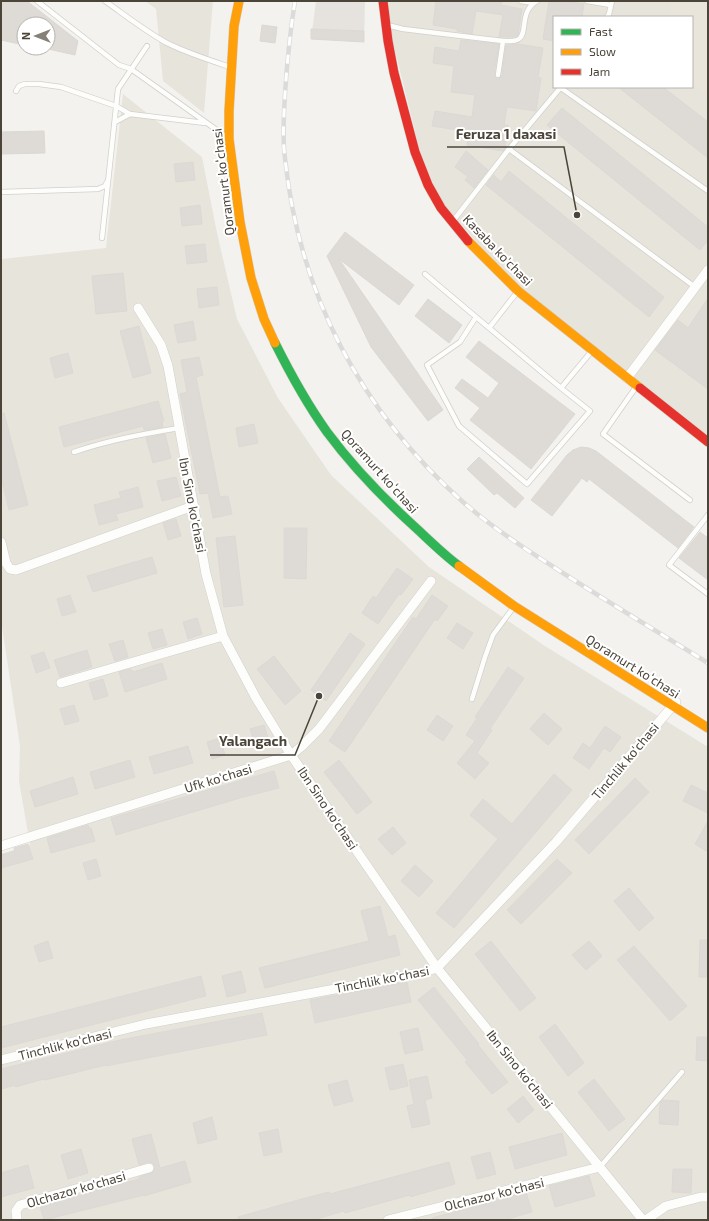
<svg xmlns="http://www.w3.org/2000/svg" width="709" height="1221" font-family="'Exo 2',sans-serif">
  <style>
    .residential { fill: #e7e4dc; fill-rule: evenodd }
    .education { fill: #eae5da }
    .parking { fill: #e6e3df }
    .building { fill: #dedbd6; stroke: #dcd9d4 }
    .lines { fill: none; stroke-linecap: round; stroke-linejoin: round }
    .lane-casing { stroke: #d2d0cb; stroke-width: 6 }
    .street-casing { stroke: #d2d0cb; stroke-width: 10 }
    .fast-casing { stroke: #d3cfc5; stroke-width: 10 }
    .slow-casing { stroke: #d3cfc5; stroke-width: 10 }
    .jam-casing { stroke: #d3cfc5; stroke-width: 10 }
    .lane { stroke: #fdfdfc; stroke-width: 4.5 }
    .street { stroke: #fdfdfc; stroke-width: 9 }
    .fast { stroke: #30b455; stroke-width: 9 }
    .slow { stroke: #ff9f0a; stroke-width: 9 }
    .jam { stroke: #e5322d; stroke-width: 9 }
    .rail-casing { stroke: #dbdbda; stroke-width: 4.5 }
    .rail { stroke: #fff; stroke-width: 3; stroke-dasharray: 9; stroke-linecap: butt }
    .labels { text-anchor: middle; stroke-width: 4; stroke-linejoin: round; paint-order: stroke }
    .street-label { font-size: 13px; fill: #4b4439; stroke: #fff }
    .leader { fill: none; stroke: #4b4439; stroke-width: 1.5 }
    .callout-dot { fill: #4b4439; stroke: #fff; stroke-width: 1.5 }
    .callout-label { font-size: 14px; text-anchor: middle; font-weight: bold; fill: #4b4439; stroke: #fff; stroke-width: 4; stroke-linejoin: round; paint-order: stroke }
  </style>
  <rect width="100%" height="100%" fill="#f4f2ee"/>
  <path class="residential" d="M145,1H213L204,113L163,81L156,9Z
    M383,1H708V442L518,291L428,185ZM554,17H692V87H554Z
    M123,94L202,157L217,233L237,319L278,398L331,475L429,567L545,646L708,747V1220H1V854L30,845L19,781L20,746L1,620V259L106,248Z"/>
  <path class="education" d="M671,1H708V97L692,84V17H669Z"/>
  <path class="parking" d="M316,1H365L364,42L311,39Z"/>
  <path class="building" d="M1,1H27L78,41L75,55L48,49V24H24V45L1,40Z
    M436,1H502L501,5L522,9L518,35L513,37H499L503,15L476,11L472,34L457,31V29L433,25Z
    M549,1H563L584,4L582,17H554V41L543,39Z
    M262,25L277,27L275,43L260,41Z
    M311,29L364,31V42L311,39Z
    M461,40L499,44L494,74L495,78L498,79L502,76L506,45L518,44L543,48L538,77L541,78L536,111L507,107L504,125H508L505,149L503,151L467,145L469,132L432,126L435,111L472,117L475,95L451,92L454,66L433,63L435,47L459,51Z
    M618,87H663L708,122V158Z
    M562,108L708,227V240L700,250L547,125Z
    M44,131L45,153L1,154V132Z
    M466,151L488,170L474,188L465,180L468,177L455,167Z
    M193,162L195,180L176,182L174,164Z
    M509,171L664,297L649,317L486,185L494,175L501,182Z
    M200,205L202,224L182,226L180,208Z
    M345,232L414,285L399,305L339,259L443,410L428,421L371,347L327,256Z
    M205,244L207,262L187,264L185,246Z
    M123,273L127,311L96,314L92,276Z
    M217,287L219,305L199,308L197,289Z
    M708,298V389L655,350L678,320L688,328Z
    M428,299L462,325L449,343L415,316Z
    M193,321L196,340L178,343L174,325Z
    M139,326L151,373L133,378L120,331Z
    M479,341L575,414L531,469L470,420L480,408L455,388L462,379L488,398L499,383L466,357Z
    M68,353L73,373L55,378L50,358Z
    M199,357L203,375L196,377L220,497L228,496L232,514L213,518L208,493L200,494L180,394L187,392L181,360Z
    M158,401L164,421L162,422L163,427L144,430L143,426L64,447L59,427Z
    M4,413L28,505L9,510L1,477V414Z
    M254,424L258,443L239,447L236,428Z
    M165,434L171,458L153,463L146,438Z
    M581,447L589,448L596,451L694,527L678,548L589,479L587,482L582,478L552,516L531,500L567,455L573,450Z
    M479,457L524,498L515,508L497,493L494,495L467,469Z
    M176,477L181,496L162,501L157,481Z
    M138,487L143,507L116,514L118,520L99,525L94,505L121,498L119,492Z
    M176,519L181,536L168,540L163,523Z
    M284,528H307L306,579L284,578Z
    M700,532L708,538V580L679,558Z
    M235,536L243,605L224,607L216,538Z
    M152,557L157,573L93,592L87,576Z
    M397,568L413,579L401,595L399,594L378,624L362,613L373,596L376,598Z
    M70,595L76,612L62,616L57,599Z
    M432,595L448,606L437,621L435,619L345,752L329,741L413,617L416,619Z
    M197,618L202,634L188,639L183,622Z
    M457,623L473,633L463,649L447,638Z
    M162,629L167,645L153,649L148,633Z
    M350,633L365,644L326,701L311,690Z
    M123,640L128,657L115,661L109,644Z
    M87,650L92,667L60,677L54,660Z
    M44,652L50,668L36,673L31,656Z
    M274,656L301,691L285,705L257,669Z
    M162,663L167,679L125,692L119,672L131,669L133,672Z
    M508,667L524,678L490,729L492,730L477,753L489,763L475,779L457,763L475,741L466,735L477,718L475,717Z
    M103,679L108,696L94,700L89,683Z
    M74,705L79,721L65,725L60,709Z
    M544,713L562,729L548,745L530,729Z
    M437,715L453,726L443,741L427,730Z
    M264,725L269,741L255,745L250,729Z
    M605,726L621,737L610,752L604,748L589,769L573,758L583,743L590,748Z
    M220,738L225,755L212,759L207,742Z
    M188,746L193,763L154,774L149,757Z
    M130,760L135,777L95,789L90,772Z
    M339,760L372,802L357,814L324,772Z
    M274,771L279,788L240,798L116,835L111,818Z
    M554,774L572,790L454,928L436,913L498,839L470,815L483,799L512,824Z
    M73,777L78,794L35,807L30,791Z
    M635,778L649,792L589,854L575,840Z
    M691,785L708,793V813L683,801Z
    M708,821V852L695,844Z
    M88,825L89,828H91L95,841L51,853L47,838Z
    M393,827L406,843L392,855L378,839Z
    M28,844L33,859L1,868V855L15,851L14,848Z
    M96,859L101,876L88,880L83,863Z
    M557,859L572,873L521,924L507,910Z
    M415,865L433,881L419,897L401,881Z
    M629,888L654,918L639,931L614,901Z
    M380,906L388,937L395,935L400,955L265,988L259,968L369,941L361,911Z
    M700,940H708V977H699Z
    M48,941L53,958L39,962L34,946Z
    M491,941L536,998L520,1011L475,954Z
    M589,941L602,956L586,970L572,955Z
    M634,946L687,1006L670,1021L617,960Z
    M241,971L246,992L227,997L222,976Z
    M201,976L206,996L1,1048V1027Z
    M407,982L411,1002L315,1023L310,1000Z
    M434,987L468,1030L479,1044L478,1045L508,1082L492,1094L465,1062L467,1060L418,1000Z
    M262,1013L267,1035L106,1066V1065L45,1080L44,1079L15,1087V1085L1,1089V1069L120,1040Z
    M555,1024L584,1063L568,1076L539,1037Z
    M418,1028L423,1050L405,1054L400,1032Z
    M697,1037H708V1061L696,1060Z
    M403,1064L408,1086L390,1090L385,1068Z
    M427,1076L432,1098L425,1100L430,1124L412,1128L407,1106L414,1104L409,1080Z
    M594,1079L625,1119L609,1131L578,1092Z
    M347,1080L353,1101L334,1106L328,1085Z
    M523,1096L534,1110L518,1123L507,1109Z
    M662,1100L679,1101L678,1125L659,1124L660,1104Z
    M212,1117L217,1139L198,1144L193,1123Z
    M278,1129L282,1152L264,1156L259,1133Z
    M562,1133L567,1155L515,1169L509,1147Z
    M151,1134L160,1168L185,1161L191,1182L144,1196V1195L44,1220L40,1206L139,1179V1177L153,1172L155,1167L153,1163L148,1162L139,1165L132,1139Z
    M81,1149L88,1173L68,1179L61,1155Z
    M490,1152L496,1174L477,1179L471,1157Z
    M449,1162L455,1184L410,1197V1195L345,1213L344,1211L313,1220H239L238,1217L298,1200L329,1192L330,1194Z
    M28,1165L34,1188L1,1197V1173Z
    M673,1169H692L691,1193L672,1192Z
    M589,1176L595,1196L555,1207L549,1186Z
    M526,1192L532,1212L504,1220H432V1218Z"/>
  <g class="lines">
    <defs>
      <path id="lane" d="M37,1L119,65L131,69L228,138
        M105,1C125,15 145,31 167,43C187,53 209,60 230,67
        M521,1L534,3
        M587,1L611,5
        M607,17L609,14L612,1
        M387,25L403,29L503,41C507,41 515,42 519,39C528,33 519,11 537,1
        M498,75L503,41
        M561,88L708,191
        M16,91L19,86L25,84H39L61,87L116,106L130,114L205,123
        M115,122L130,114
        M509,149L695,287
        M1,192L98,189L105,186L107,182
        M453,221L509,149L561,87
        M102,238L118,89L147,46
        M425,274L476,317
        M489,328L518,291
        M636,387L603,434L690,500
        M561,388L476,317L460,342L427,365L459,426L527,484L590,411L561,388L591,352
        M74,452C109,440 143,434 179,428
        M708,515L669,565L708,594
        M472,699L485,657L493,635L513,608
        M600,1167L682,1072"/>
      <path id="street" d="M138,308L161,345L168,366L206,574L223,636L256,698L291,755L437,968L643,1220
        M627,378L708,270
        M1,542L6,563L10,569L16,570L193,506
        M61,683L223,636
        M1,846L291,755L301,747L319,729L431,581
        M1,1060L146,1024L421,973L437,968L556,842L676,702
        M17,1220L16,1211L20,1205L149,1168
        M388,1220L600,1167
        M646,1220L666,1206L701,1197H708"/>
      <path id="fast" d="M275,343C290,373 307,404 327,432C353,467 384,499 416,528C430,541 444,555 459,566"/>
      <path id="slow" d="M239,1L234,26L229,111V139L240,222L251,278L264,319L275,343
        M468,241L518,291L640,388
        M459,566L514,606L708,728"/>
      <path id="jam" d="M383,1L388,41L394,73L415,152L428,185L441,208L468,241
        M640,388L708,442"/>
    </defs>
    <use href="#lane" class="lane-casing"/>
    <use href="#street" class="street-casing"/>
    <use href="#fast" class="fast-casing"/>
    <use href="#slow" class="slow-casing"/>
    <use href="#jam" class="jam-casing"/>
    <use href="#lane" class="lane"/>
    <use href="#street" class="street"/>
    <use href="#fast" class="fast"/>
    <use href="#slow" class="slow"/>
    <use href="#jam" class="jam"/>
    <defs>
      <path id="rail" d="M295,1C290,32 287,63 285,94C284,115 282,137 285,158C299,294 361,411 463,502C489,525 519,545 549,564C601,598 655,630 708,663"/>
    </defs>
    <use href="#rail" class="rail-casing"/>
    <use href="#rail" class="rail"/>
  </g>
  <g class="labels">
    <g class="street-label">
      <text transform="translate(223 182) rotate(-97)" y="5">Qoramurt koʻchasi</text>
      <text transform="translate(498 250) rotate(46)" y="5">Kasaba ko'chasi</text>
      <text transform="translate(380 471) rotate(48)" y="5">Qoramurt koʻchasi</text>
      <text transform="translate(193 505) rotate(79)" y="5">Ibn Sino ko'chasi</text>
      <text transform="translate(633 666) rotate(32)" y="5">Qoramurt koʻchasi</text>
      <text transform="translate(625 761) rotate(-50)" y="5">Tinchlik ko'chasi</text>
      <text transform="translate(218 778) rotate(-17)" y="5">Ufk ko'chasi</text>
      <text transform="translate(328 808) rotate(56)" y="5">Ibn Sino ko'chasi</text>
      <text transform="translate(382 979) rotate(-11)" y="5">Tinchlik ko'chasi</text>
      <text transform="translate(65 1044) rotate(-14)" y="5">Tinchlik ko'chasi</text>
      <text transform="translate(520 1069) rotate(51)" y="5">Ibn Sino ko'chasi</text>
      <text transform="translate(76 1189) rotate(-16)" y="5">Olchazor ko'chasi</text>
      <text transform="translate(494 1194) rotate(-14)" y="5">Olchazor ko'chasi</text>
    </g>
  </g>
  <path class="leader" d="M577 215L564 147H447M319 696L295 755H210"/>
  <g class="callout-dot">
    <circle cx="577" cy="215" r="4"/>
    <circle cx="319" cy="696" r="4"/>
  </g>
  <g class="callout-label">
    <text x="506" y="139">Feruza 1 daxasi</text>
    <text x="253" y="746">Yalangach</text>
  </g>
  <rect width="709" height="1221" fill="none" stroke="#4b4439" stroke-width="4"/>
  <rect x="553" y="16" width="140" height="72" fill="#ffffff" stroke="#b7b4b0"/>
  <rect x="561" y="29" width="20" height="6" fill="#30b455" stroke="#b7b4b0"/>
  <text x="589" y="36" font-size="12" fill="#4b4439">Fast</text>
  <rect x="561" y="49" width="20" height="6" fill="#ff9f0a" stroke="#b7b4b0"/>
  <text x="589" y="56" font-size="12" fill="#4b4439">Slow</text>
  <rect x="561" y="69" width="20" height="6" fill="#e5322d" stroke="#b7b4b0"/>
  <text x="589" y="76" font-size="12" fill="#4b4439">Jam</text>
  <g transform="translate(36 36) rotate(270)"><circle r="19" fill="#ffffff" stroke="#b7b4b0"/>
  <path d="M0-3L7 15L0 10L-7 15Z" fill="#868178"/>
  <text y="-6" font-size="11" font-weight="bold" text-anchor="middle" fill="#4b4439">N</text>
  </g>
</svg>
